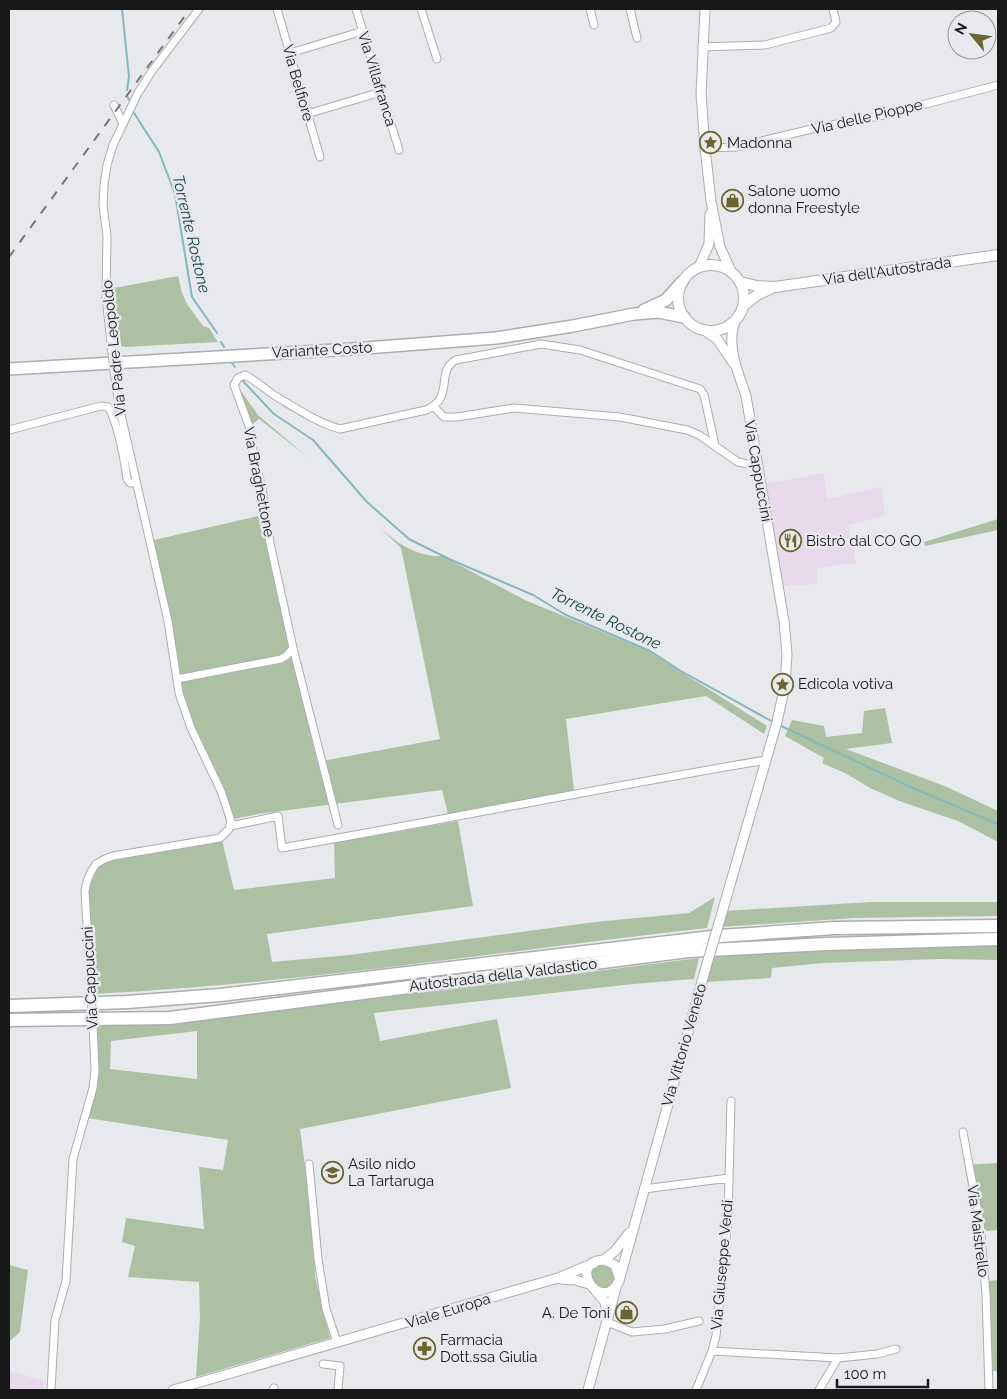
<svg xmlns="http://www.w3.org/2000/svg" width="1007" height="1399" font-family="Raleway,sans-serif">
  <style>
    .commercial { fill: #e8d9ec }
    .green { fill: #acc1a3; fill-rule: evenodd }
    .lines { fill: none; stroke-linecap: round; stroke-linejoin: round }
    .stream { stroke: #83b9bd; stroke-width: 2 }
    .minor-casing { stroke: #adadb0; stroke-width: 9 }
    .tertiary-casing { stroke: #adadb0; stroke-width: 11 }
    .secondary-casing { stroke: #adadb0; stroke-width: 11 }
    .primary-casing { stroke: #adadb0; stroke-width: 12 }
    .trunk-casing { stroke: #adadb0; stroke-width: 14 }
    .motorway-casing { stroke: #adadb0; stroke-width: 15 }
    .minor { stroke: #fff; stroke-width: 7 }
    .tertiary { stroke: #fff; stroke-width: 9 }
    .secondary { stroke: #fff; stroke-width: 9 }
    .primary { stroke: #fff; stroke-width: 10 }
    .trunk { stroke: #fff; stroke-width: 11 }
    .motorway { stroke: #fff; stroke-width: 12 }
    .rail { stroke: #777779; stroke-width: 2; stroke-dasharray: 9 9; stroke-linecap: butt }
    .minor-bridge-casing { stroke: #adadb0; stroke-width: 9; stroke-linecap: butt }
    .secondary-bridge-casing { stroke: #adadb0; stroke-width: 11; stroke-linecap: butt }
    .minor-bridge { stroke: #fff; stroke-width: 7 }
    .secondary-bridge { stroke: #fff; stroke-width: 9 }
    .labels { text-anchor: middle; stroke-width: 5; stroke-linejoin: round; paint-order: stroke }
    .street-label { font-size: 15px; fill: #181819; stroke: #e8e9ec }
    .poi-label { font-size: 15px; fill: #181819; stroke: #e8e9ec; text-anchor: start }
    .water-label { font-size: 16px; font-style: italic; fill: #15474a; stroke: #e8e9ec }
  </style>
  <rect width="100%" height="100%" fill="#e8e9ec"/>
  <path class="commercial" d="M824,473L827,499L882,487L885,515L848,525L856,564H839L817,569V584L782,586L765,484Z
    M9,1371L44,1381V1390H9Z"/>
  <path class="green" d="M178,276L182,293L187,304L203,326L209,328L218,342L125,347L115,345L109,289Z
    M234,382L259,416L309,458L259,419L254,423L248,434Z
    M262,515L317,762L440,739L401,548L377,525C395,542 416,557 442,556L525,600L648,651L767,726L764,734L706,696L566,719L574,791L528,802L448,814L442,790L258,814L234,819L214,766L198,736L182,696L150,541Z
    M998,519V530L925,546L924,542Z
    M885,708L892,743L846,749L947,787L998,811V842L958,821L902,802L870,788L847,774L822,763L824,758L785,736L792,720L824,726L826,737L862,733L864,711Z
    M458,821L473,906L267,934L272,962L349,955L595,922L689,913L715,897L707,928C502,951 298,984 92,994L87,899C89,880 94,866 112,859L222,840L234,890L335,878L334,843Z
    M871,902H998V916L854,918L721,927L724,911Z
    M998,945V960L940,959L823,963L772,968L771,978L706,982L713,957L780,952Z
    M699,958L694,979L633,984L374,1013L380,1041L497,1019L511,1088L300,1129L313,1225L315,1276L330,1338L196,1377L200,1317L199,1282L128,1277L135,1246L122,1242L126,1218L204,1229L199,1167L223,1170L228,1140L87,1118L92,1102L94,1022L314,1004L447,990ZM197,1031V1079L110,1069L111,1041Z
    M998,1163V1230L975,1232L965,1165Z
    M591 1276a12 12 0 1 1 24 0a12 12 0 1 1-24 0Z
    M9,1265L28,1270L20,1332L9,1342Z
    M998,1280V1371H990L989,1281Z"/>
  <g class="lines">
    <path class="stream" d="M122,9L129,77L127,90
      M128,98L129,100
      M134,113L159,152L175,194L192,297L217,333
      M221,342L224,347
      M232,363L235,367
      M242,380L274,414L313,440L367,502L409,539L449,559L533,595L566,615L650,651L681,671L773,722
      M779,725L915,789L998,824"/>
    <defs>
      <path id="minor" d="M277,9L320,157
        M356,9L399,150
        M421,9L437,59
        M590,9L594,25
        M630,9L637,38
        M702,47L765,45L831,28L836,22L833,9
        M290,53L363,31
        M114,105L123,124
        M307,114L381,92
        M705,148L736,147L816,128L884,115L998,85
        M112,352L106,297L107,236L103,206L104,185L107,165L113,145L138,93L152,71L199,9
        M434,407L444,417H457L514,408L620,417L687,430L699,435L738,462L748,464L757,463
        M9,430L101,406L108,407C119,425 124,458 127,479L130,483H136
        M293,648L338,825
        M177,679L281,659L286,656L293,648L270,543L262,488L255,462L249,426L234,385L238,378L245,375C257,381 266,390 277,397C297,409 318,423 340,429L426,410C455,398 435,371 456,360L541,344L580,350L700,389L704,395L715,445
        M231,826L278,816L282,848C444,820 604,787 766,760
        M91,996L85,891L87,881L91,872L96,864L105,859L113,856L220,838L229,829L231,821L221,791L191,728L179,693L168,621L120,410L114,372
        M963,1132L980,1224L986,1294L989,1390
        M309,1164L318,1259L326,1309L337,1342
        M644,1189L729,1178
        M607,1322L632,1332L665,1329L699,1321
        M712,1351L838,1358
        M323,1364L340,1366L338,1390
        M51,1390L55,1320L66,1281L73,1159L93,1088L95,1071L93,1024
        M273,1390L274,1388
        M696,1390L712,1351L716,1336L728,1219L731,1101
        M819,1390L838,1358L877,1354L896,1349"/>
      <path id="tertiary" d="M595,1290L605,1302L607,1313
        M588,1390L617,1284"/>
      <path id="secondary" d="M705,9L701,94L705,148L711,201L720,247L731,271
        M699,267L709,244L710,214
        M704,330L717,339L734,364
        M719,923L777,722L785,685L787,654L784,621L746,396C738,372 725,343 736,319
        M604,1260L615,1251L629,1233
        M619,1277L615,1265L604,1260C565,1262 602,1316 619,1281L706,967
        M561,1279L575,1280L589,1284
        M173,1390L558,1278L594,1263"/>
      <path id="primary" d="M678 298a33 33 0 1 1 66 0a33 33 0 1 1-66 0Z
        M740,282L757,286L775,287L998,255
        M743,306L757,295L774,287"/>
      <path id="trunk" d="M644,310L666,300L682,282
        M9,369L353,349L496,338L573,326L634,314L658,312L684,317"/>
      <path id="motorway" d="M9,1006L127,1002L220,995L720,936L834,928L998,926
        M9,1020L170,1018L688,951L827,944L998,939"/>
    </defs>
    <use href="#minor" class="minor-casing"/>
    <use href="#tertiary" class="tertiary-casing"/>
    <use href="#secondary" class="secondary-casing"/>
    <use href="#primary" class="primary-casing"/>
    <use href="#trunk" class="trunk-casing"/>
    <use href="#motorway" class="motorway-casing"/>
    <use href="#minor" class="minor"/>
    <use href="#tertiary" class="tertiary"/>
    <use href="#secondary" class="secondary"/>
    <use href="#primary" class="primary"/>
    <use href="#trunk" class="trunk"/>
    <use href="#motorway" class="motorway"/>
    <path class="rail" d="M9,257L190,9"/>
    <defs>
      <path id="minor-bridge" d="M112,352L114,372
        M91,996L93,1024"/>
      <path id="secondary-bridge" d="M706,967L719,923"/>
    </defs>
    <use href="#minor-bridge" class="minor-bridge-casing"/>
    <use href="#secondary-bridge" class="secondary-bridge-casing"/>
    <use href="#minor-bridge" class="minor-bridge"/>
    <use href="#secondary-bridge" class="secondary-bridge"/>
  </g>
  <defs>
    <symbol id="sight-ring" viewBox="-11 -11 22 22"><circle r="9.5" fill="#e8e9ec" stroke="#6c6531" stroke-width="1.5"/><path d="M0-6L1.8-2.2L6-1.7L2.9 1.2L3.7 5.4L0 3.3L-3.7 5.4L-2.9 1.2L-6-1.7L-1.8-2.2Z" fill="#6c6531"/></symbol>
    <symbol id="shop-ring" viewBox="-11 -11 22 22"><circle r="9.5" fill="#e8e9ec" stroke="#6c6531" stroke-width="1.5"/><path d="M-5-2.5h2.3a2.7 3.5 0 0 1 5.4 0H5L5.5 6h-11ZM-1.5-2.5h3a1.5 2.3 0 0 0-3 0Z" fill="#6c6531"/></symbol>
    <symbol id="restaurant-ring" viewBox="-11 -11 22 22"><circle r="9.5" fill="#e8e9ec" stroke="#6c6531" stroke-width="1.5"/><path d="M-5-6h1v4h1v-4h1v4h1v-4h1v5L-1.5 .5V6h-2V.5L-5-1ZM5-6V6H3V1.5H1.5Q1.5-4 5-6Z" fill="#6c6531"/></symbol>
    <symbol id="school-ring" viewBox="-11 -11 22 22"><circle r="9.5" fill="#e8e9ec" stroke="#6c6531" stroke-width="1.5"/><path d="M0-5L7-2L0 1L-7-2ZM-4 1L0 2.5L4 1V4Q0 6-4 4Z" fill="#6c6531"/></symbol>
    <symbol id="pharmacy-ring" viewBox="-11 -11 22 22"><circle r="9.5" fill="#e8e9ec" stroke="#6c6531" stroke-width="1.5"/><path d="M-2-6h4v4h4v4h-4v4h-4v-4h-4v-4h4Z" fill="#6c6531"/></symbol>
  </defs>
  <g fill-rule="evenodd">
    <use href="#sight-ring" x="698" y="130" width="25" height="25"/>
    <use href="#shop-ring" x="720" y="188" width="25" height="25"/>
    <use href="#restaurant-ring" x="778" y="528" width="25" height="25"/>
    <use href="#sight-ring" x="770" y="672" width="25" height="25"/>
    <use href="#school-ring" x="320" y="1160" width="25" height="25"/>
    <use href="#shop-ring" x="614" y="1300" width="25" height="25"/>
    <use href="#pharmacy-ring" x="412" y="1336" width="25" height="25"/>
  </g>
  <g class="labels">
    <g class="street-label">
      <text transform="translate(377 79) rotate(73)" y="5">Via Villafranca</text>
      <text transform="translate(298 83) rotate(74)" y="5">Via Belfiore</text>
      <text transform="translate(867 117) rotate(-13)" y="5">Via delle Pioppe</text>
      <text transform="translate(887 271) rotate(-8)" y="5">Via dell'Autostrada</text>
      <text transform="translate(114 348) rotate(-96)" y="5">Via Padre Leopoldo</text>
      <text transform="translate(322 350) rotate(-3)" y="5">Variante Costo</text>
      <text transform="translate(758 471) rotate(80)" y="5">Via Cappuccini</text>
      <text transform="translate(259 482) rotate(79)" y="5">Via Braghettone</text>
      <text transform="translate(503 975) rotate(-7)" y="5">Autostrada della Valdastico</text>
      <text transform="translate(90 978) rotate(-93)" y="5">Via Cappuccini</text>
      <text transform="translate(684 1045) rotate(-74)" y="5">Via Vittorio Veneto</text>
      <text transform="translate(978 1231) rotate(83)" y="5">Via Maistrello</text>
      <text transform="translate(722 1265) rotate(-85)" y="5">Via Giuseppe Verdi</text>
      <text transform="translate(448 1311) rotate(-17)" y="5">Viale Europa</text>
    </g>
    <g class="poi-label">
      <text x="727" y="148">Madonna</text>
      <text x="748" y="196">Salone uomo<tspan x="748" dy="17">donna Freestyle</tspan></text>
      <text x="806" y="546">Bistrò dal CO GO</text>
      <text x="798" y="689">Edicola votiva</text>
      <text x="348" y="1169">Asilo nido<tspan x="348" dy="17">La Tartaruga</tspan></text>
      <text x="610" y="1318" text-anchor="end">A. De Toni</text>
      <text x="440" y="1345">Farmacia<tspan x="440" dy="17">Dott.ssa Giulia</tspan></text>
    </g>
    <g class="water-label">
      <text transform="translate(192 234) rotate(77)" y="6">Torrente Rostone</text>
      <text transform="translate(606 618) rotate(26)" y="6">Torrente Rostone</text>
    </g>
  </g>
  <rect width="1007" height="1399" fill="none" stroke="#181819" stroke-width="20"/>
  <g transform="translate(972 35) rotate(299)"><circle r="24" fill="#e8e9ec" stroke="#959598"/>
  <path d="M0-4L9 19L0 12L-9 19Z" fill="#6c6531"/>
  <text y="-8" font-size="14" font-weight="bold" text-anchor="middle" fill="#181819">N</text>
  </g>
  <path d="M837 1379v8h91v-8" fill="none" stroke="#181819" stroke-width="2.5"/>
  <text x="844" y="1379" font-size="15" fill="#181819" stroke="#e8e9ec" stroke-width="4" paint-order="stroke">100 m</text>
</svg>
